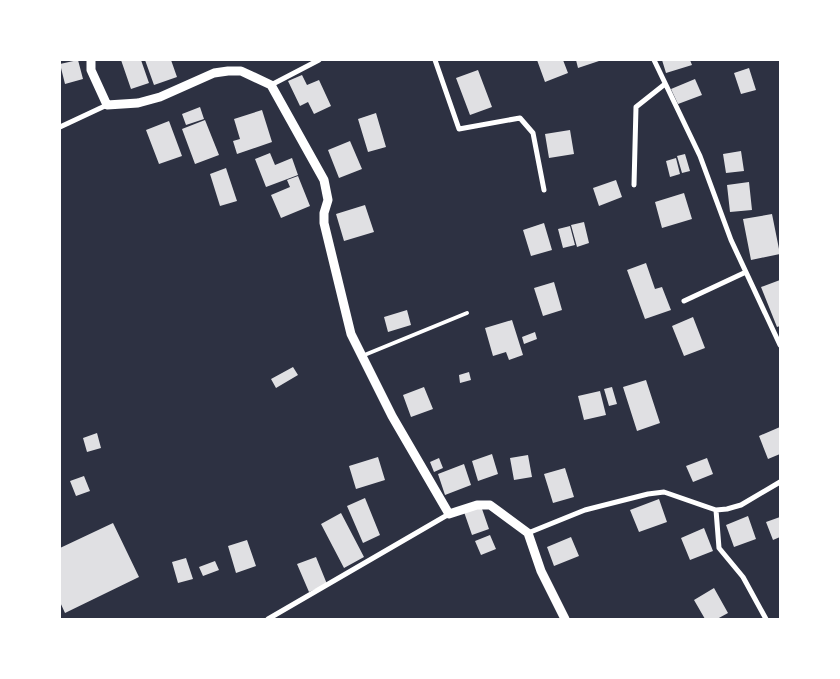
<svg xmlns="http://www.w3.org/2000/svg" width="840" height="679" font-family="Mulish,sans-serif">
  <style>
    .building { fill: #e0e0e3 }
    .lines { fill: none; stroke-linecap: round; stroke-linejoin: round }
    .service { stroke: #fff; stroke-width: 4 }
    .minor { stroke: #fff; stroke-width: 5 }
    .tertiary { stroke: #fff; stroke-width: 9 }
  </style>
  <rect width="100%" height="100%" fill="#2d3142"/>
  <path class="building" d="M78,60L83,79L65,84L60,64Z
    M121,60H141L149,83L131,89Z
    M145,60H171L177,77L154,85Z
    M537,60H563L568,73L545,82Z
    M576,60H602L578,68Z
    M662,60H690L692,65L666,73Z
    M749,68L756,90L741,94L734,73Z
    M478,70L492,107L470,115L456,78Z
    M302,75L307,85L319,80L331,106L314,114L308,102L300,106L288,81Z
    M695,79L702,95L678,104L671,89Z
    M200,107L204,119L186,125L182,114Z
    M262,110L272,142L237,154L233,141L240,139L234,119Z
    M376,113L386,147L368,152L358,119Z
    M205,120L219,155L195,164L182,129Z
    M169,121L182,156L159,164L146,130Z
    M570,130L574,154L549,158L545,134Z
    M350,141L362,169L339,178L328,150Z
    M741,151L744,171L726,173L723,154Z
    M270,153L275,165L292,158L298,175L266,187L255,159Z
    M685,154L690,171L682,173L677,156Z
    M676,158L680,174L670,177L666,161Z
    M226,168L237,201L220,206L210,174Z
    M298,176L310,206L281,218L271,195L290,187L287,180Z
    M616,180L622,197L599,206L593,188Z
    M749,182L752,210L730,212L727,185Z
    M684,193L692,219L662,228L655,202Z
    M365,205L374,232L344,241L336,214Z
    M772,214L780,254L751,260L743,219Z
    M584,222L589,243L577,247L571,225Z
    M544,223L552,250L531,256L523,230Z
    M570,226L575,245L563,248L558,229Z
    M646,263L655,289L662,287L671,310L645,319L627,270Z
    M780,280V326L777,327L761,287Z
    M554,282L562,310L543,316L534,288Z
    M407,310L411,325L388,332L384,317Z
    M693,317L705,348L684,356L672,326Z
    M512,320L523,355L509,360L506,352L493,356L485,328Z
    M535,332L537,339L524,344L522,337Z
    M293,367L298,375L276,388L271,379Z
    M469,372L471,380L460,383L459,375Z
    M646,380L660,423L637,431L623,387Z
    M424,387L433,409L411,417L403,395Z
    M612,387L617,404L609,406L604,389Z
    M600,391L606,415L584,420L578,396Z
    M780,427V454L768,459L759,436Z
    M97,433L101,448L87,452L83,438Z
    M492,454L498,474L478,481L472,461Z
    M528,455L532,477L514,480L510,458Z
    M378,457L385,480L356,489L349,466Z
    M439,458L443,468L434,472L430,462Z
    M707,458L713,474L693,482L686,466Z
    M464,464L471,485L445,495L438,474Z
    M565,468L574,497L553,503L544,474Z
    M84,476L90,491L76,496L70,481Z
    M365,498L380,535L363,543L347,506Z
    M659,499L667,522L639,532L630,510Z
    M481,506L489,529L472,535L464,512Z
    M341,513L364,557L344,568L321,524Z
    M748,516L756,539L734,547L726,525Z
    M780,517V537L773,540L766,522Z
    M113,523L139,577L65,613L60,602V548Z
    M704,528L713,551L690,560L681,538Z
    M490,535L496,549L481,555L475,541Z
    M571,537L579,556L554,566L547,547Z
    M247,540L256,566L236,573L228,546Z
    M316,557L327,584L309,592L297,564Z
    M186,558L193,579L178,583L172,562Z
    M215,561L219,570L203,576L199,567Z
    M714,588L728,613L717,619H705L694,600Z"/>
  <g class="lines">
    <path class="service" d="M362,356L467,313"/>
    <path class="minor" d="M435,60L459,129L520,118L533,133L544,190
      M654,60L700,156L731,240L780,345
      M271,85L319,60
      M60,127L107,105
      M634,185L636,107L665,84
      M684,301L746,272
      M716,510L719,548L743,577L766,619
      M528,533L585,510L648,494L664,492L716,510L727,509L741,505L780,482
      M268,619L449,514"/>
    <path class="tertiary" d="M91,60V70L107,105L138,103L160,97L214,73L228,71H241L271,85L324,180L328,200L324,213V223L351,334L392,416L449,514L477,505H490L528,533L541,571L565,619"/>
  </g>
  <rect width="840" height="679" fill="none" stroke="#ffffff" stroke-width="122"/>
</svg>
